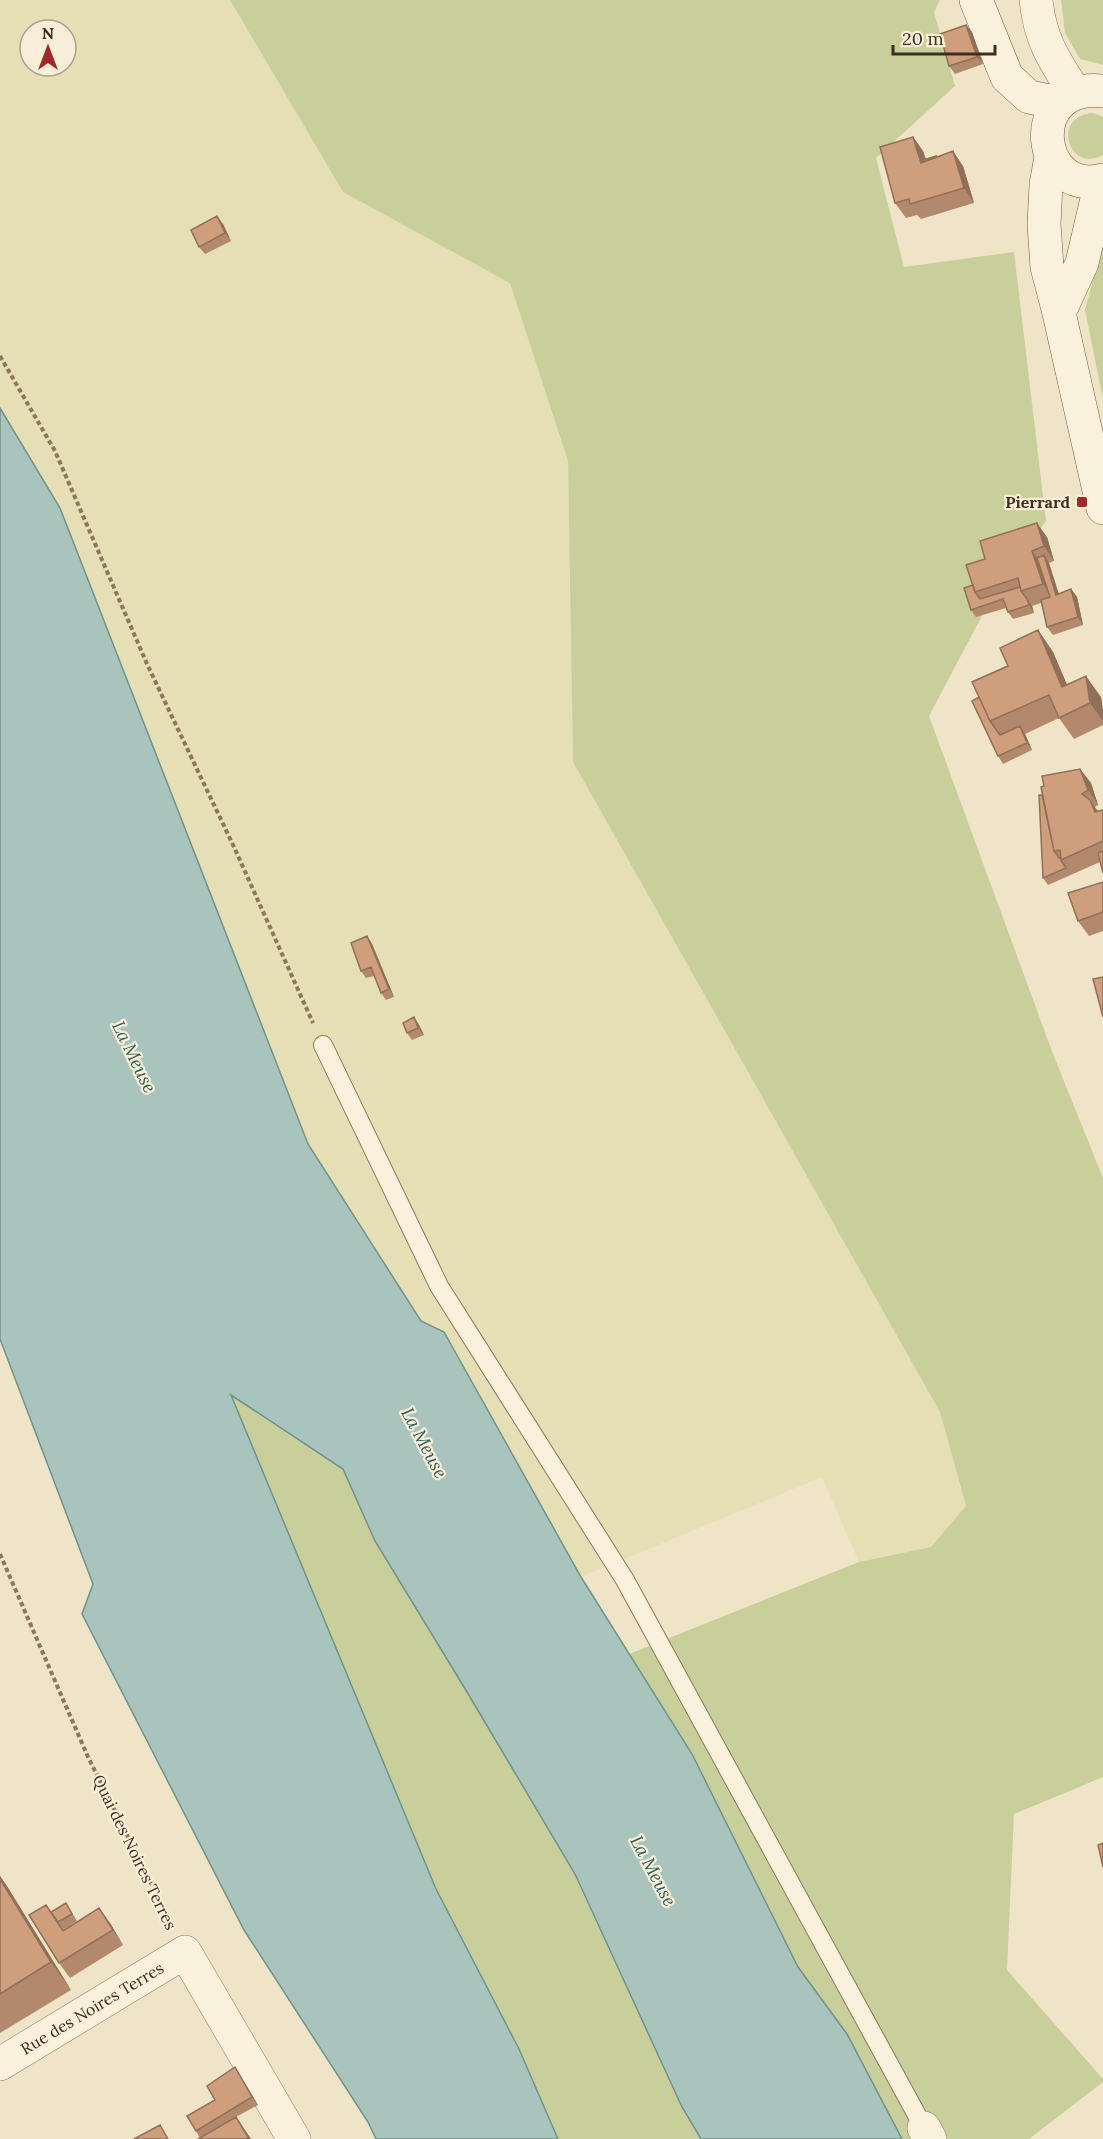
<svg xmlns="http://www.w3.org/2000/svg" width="1103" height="2139" font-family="Lora,serif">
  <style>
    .farmland { fill: #e6deb5; fill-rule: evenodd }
    .green { fill: #c9cf9b }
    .water { fill: #a9c4bc; stroke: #6f938a; stroke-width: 1.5 }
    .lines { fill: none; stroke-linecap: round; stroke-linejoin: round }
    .lane-casing { stroke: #8d765c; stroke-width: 20 }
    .street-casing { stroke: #8d765c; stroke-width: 34 }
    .secondary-casing { stroke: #6f573f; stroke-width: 34 }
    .path { stroke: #8d765c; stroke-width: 4; stroke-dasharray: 4.5 3; stroke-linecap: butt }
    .lane { stroke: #faf1dc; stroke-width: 18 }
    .street { stroke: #faf1dc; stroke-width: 33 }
    .secondary { stroke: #faf1dc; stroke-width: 33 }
    .wall { fill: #b2896c }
    .shaded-wall { fill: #916f58 }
    .building { fill: #cf9f7d; stroke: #916f58; stroke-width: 1.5 }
    .poi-dot { fill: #9e2a2b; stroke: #f7eed8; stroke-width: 2 }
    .labels { text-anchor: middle; stroke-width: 4.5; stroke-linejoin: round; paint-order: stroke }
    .poi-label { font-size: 16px; font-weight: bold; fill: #3d2e20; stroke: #f7eed8; text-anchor: end }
    .street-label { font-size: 16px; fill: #3d2e20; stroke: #f7eed8 }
    .water-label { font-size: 18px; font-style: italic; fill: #2f5d5a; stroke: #f7eed8 }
  </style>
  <rect width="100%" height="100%" fill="#f0e4c8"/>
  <path class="farmland" d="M0,0H230L343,192L510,282L568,461L573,762L940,1412L966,1507L931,1547L859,1562L822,1477L581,1577L444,1332L421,1321L308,1144L60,508L0,408ZM30,30H66V66H30Z"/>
  <path class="green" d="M230,0H940L934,12L955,86L876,158L904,267L1014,252L1046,521L994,593L929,716L1053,1054L1103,1178V1777L1014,1814L1007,1970L1103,2079V2082L1029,2139H902L847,2034L798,1967L692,1754L629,1654L859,1562L931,1547L966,1506L940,1412L573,762L568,461L510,283L343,192Z
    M1061,0H1103V65L1080,59L1065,33Z
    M1093,113L1103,117V155C1069,174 1050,116 1093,113Z
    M1103,230V399L1085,310L1097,265Z
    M230,1394L343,1469L367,1523L575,1875L682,2107L701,2139H558L519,2049L436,1889Z"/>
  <path class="water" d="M0,408L60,508L308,1144L421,1321L444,1332L581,1577L692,1754L798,1967L847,2034L902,2139H701L682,2107L575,1874L467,1692L375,1541L343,1469L231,1395L436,1889L519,2049L558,2139H376L368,2122L244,1930L82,1614L93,1584L0,1339Z"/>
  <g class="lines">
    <defs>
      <path id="lane" d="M323,1045L439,1286L625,1580L924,2128"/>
      <path id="street" d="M1036,0C1040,40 1054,60 1075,93
        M0,2064L185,1952L294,2139
        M924,2128L930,2139"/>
      <path id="secondary" d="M976,0L1007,77L1029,97L1060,103
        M1103,91C1022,82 1036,198 1103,180
        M1051,157L1046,185L1044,224L1047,267L1059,313L1103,508
        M1059,313L1082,263L1096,203L1103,190"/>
    </defs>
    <use href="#lane" class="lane-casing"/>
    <use href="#street" class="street-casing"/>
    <use href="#secondary" class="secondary-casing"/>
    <path class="path" d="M0,356L55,451L147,664L234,847L313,1023
      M0,1554L88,1757L171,1923"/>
    <use href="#lane" class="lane"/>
    <use href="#street" class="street"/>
    <use href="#secondary" class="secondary"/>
  </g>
  <path class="wall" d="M966,25L972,32L983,64L955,74L949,66Z
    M913,137L923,151L926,159L937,157L963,166L974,203L921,219L917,215L906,218L895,203Z
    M223,224L231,241L205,254L199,247Z
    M1047,537L1054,561L1049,563L1059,594L1071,589L1077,597L1083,625L1053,635L1047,627L1041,603L1032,606L1034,613L1013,619L1008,612L1006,608L976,617L971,610L973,585Z
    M1038,630L1053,652L1067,685L1101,697L1103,711V725L1074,739L1059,718L1025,734L1032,750L1003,764L998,756L979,697L1008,666Z
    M1080,769L1091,783L1098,805L1095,807L1098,811L1103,810V873L1100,862L1048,885L1043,878L1044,786Z
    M1103,882V931L1089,936L1078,921Z
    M367,936L372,944L394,997L386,1000L381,993L374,976L366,978L361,971Z
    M414,1017L419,1025L424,1035L412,1040L407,1033Z
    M0,1876L71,1990L0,2033Z
    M66,1903L77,1921L63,1930H64L110,1923L123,1945L70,1978L59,1963L51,1912Z
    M235,2067L258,2105L236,2117L251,2139H198L200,2138L196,2131Z"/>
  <path class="shaded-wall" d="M966,25L972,32L983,64L977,57Z
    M913,137L923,151L928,169L921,163Z
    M953,151L963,166L974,203L964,188Z
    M217,216L223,224L231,241L225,233Z
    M1037,523L1047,537L1054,561L1044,546Z
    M1032,551L1043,565L1053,599L1043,584Z
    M1044,555L1049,563L1061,602L1056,595Z
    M1071,589L1077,597L1083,625L1078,617Z
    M1027,599L1032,606L1034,613L1029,605Z
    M1038,630L1053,652L1077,708L1062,687Z
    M1086,676L1101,697L1103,711V721L1090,703Z
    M1020,726L1025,734L1032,750L1027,743Z
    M1080,769L1091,783L1098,805L1088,790Z
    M1090,800L1100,815L1095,812Z
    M367,936L372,944L394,997L389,989Z
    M414,1017L419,1025L424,1035L418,1028Z
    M0,1876L7,1886L71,1990L51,1962L0,1879Z
    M99,1908L110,1923L123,1945L113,1930Z
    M235,2067L240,2075L258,2105L252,2097Z
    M236,2117L251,2139H249Z"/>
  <path class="building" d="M966,25L977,57L949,66L940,34Z
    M913,137L921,163L953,151L964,188L910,204L909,199L895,203L880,147Z
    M936,156V157L923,162V160Z
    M217,216L225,233L199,247L191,230Z
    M1037,523L1044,546L1032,551L1043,584L1021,591L1018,578L975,592L966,565L985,559L980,541Z
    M1044,555L1056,595L1071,589L1078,617L1047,627L1041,600L1050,597L1037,558Z
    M973,585L975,592L980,599L1020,587L1021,591L1027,599L1029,605L1008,612L1003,599L971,610L964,588Z
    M1038,630L1062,687L1086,676L1090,703L1059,718L1049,695L990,721L972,682L1008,666L1000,648Z
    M979,697L990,721L1000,735L1020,726L1027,743L998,756L972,701Z
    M1080,769L1088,790L1082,794L1090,800L1095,812L1103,810V841L1061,860L1060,850L1054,851L1041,787L1044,786L1042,776Z
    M1039,795H1042L1054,851L1059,858H1061V860L1066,868L1043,878Z
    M1103,851V873L1098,853Z
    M1103,882V912L1078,921L1068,893Z
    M367,936L389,989L381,993L371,967L361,971L351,943Z
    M1103,977V1017L1093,979Z
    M414,1017L418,1028L407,1033L403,1023Z
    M1103,1843V1867L1098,1845Z
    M0,1879L51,1962L0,1994Z
    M66,1903L72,1914L58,1922L51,1912Z
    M46,1905L63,1931L99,1908L113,1930L59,1963L29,1915Z
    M235,2067L252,2097L196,2131L187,2116L215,2100L207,2086Z
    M236,2117L249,2139H198Z
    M160,2125L168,2139H134Z"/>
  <rect class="poi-dot" x="1076" y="496" width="12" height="12" rx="3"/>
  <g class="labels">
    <g class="poi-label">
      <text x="1070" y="508">Pierrard</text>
    </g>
    <g class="street-label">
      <text transform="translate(135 1852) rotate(64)" y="6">Quai des Noires Terres</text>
      <text transform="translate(92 2008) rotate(-31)" y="6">Rue des Noires Terres</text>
    </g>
    <g class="water-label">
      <text transform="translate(134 1057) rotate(64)" y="6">La Meuse</text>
      <text transform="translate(424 1443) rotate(62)" y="6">La Meuse</text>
      <text transform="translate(653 1871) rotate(62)" y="6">La Meuse</text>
    </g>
  </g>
  <g transform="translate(48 48)"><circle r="28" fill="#f7eed8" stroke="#ada18e" stroke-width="1.5"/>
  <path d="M0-4.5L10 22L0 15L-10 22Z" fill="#9e2a2b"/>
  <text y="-9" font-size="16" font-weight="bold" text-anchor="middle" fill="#3d2e20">N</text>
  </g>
  <path d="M893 45v9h102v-9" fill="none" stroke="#3d2e20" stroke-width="3"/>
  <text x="902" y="45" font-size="18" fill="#3d2e20" stroke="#f7eed8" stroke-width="4.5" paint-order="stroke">20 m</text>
</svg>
